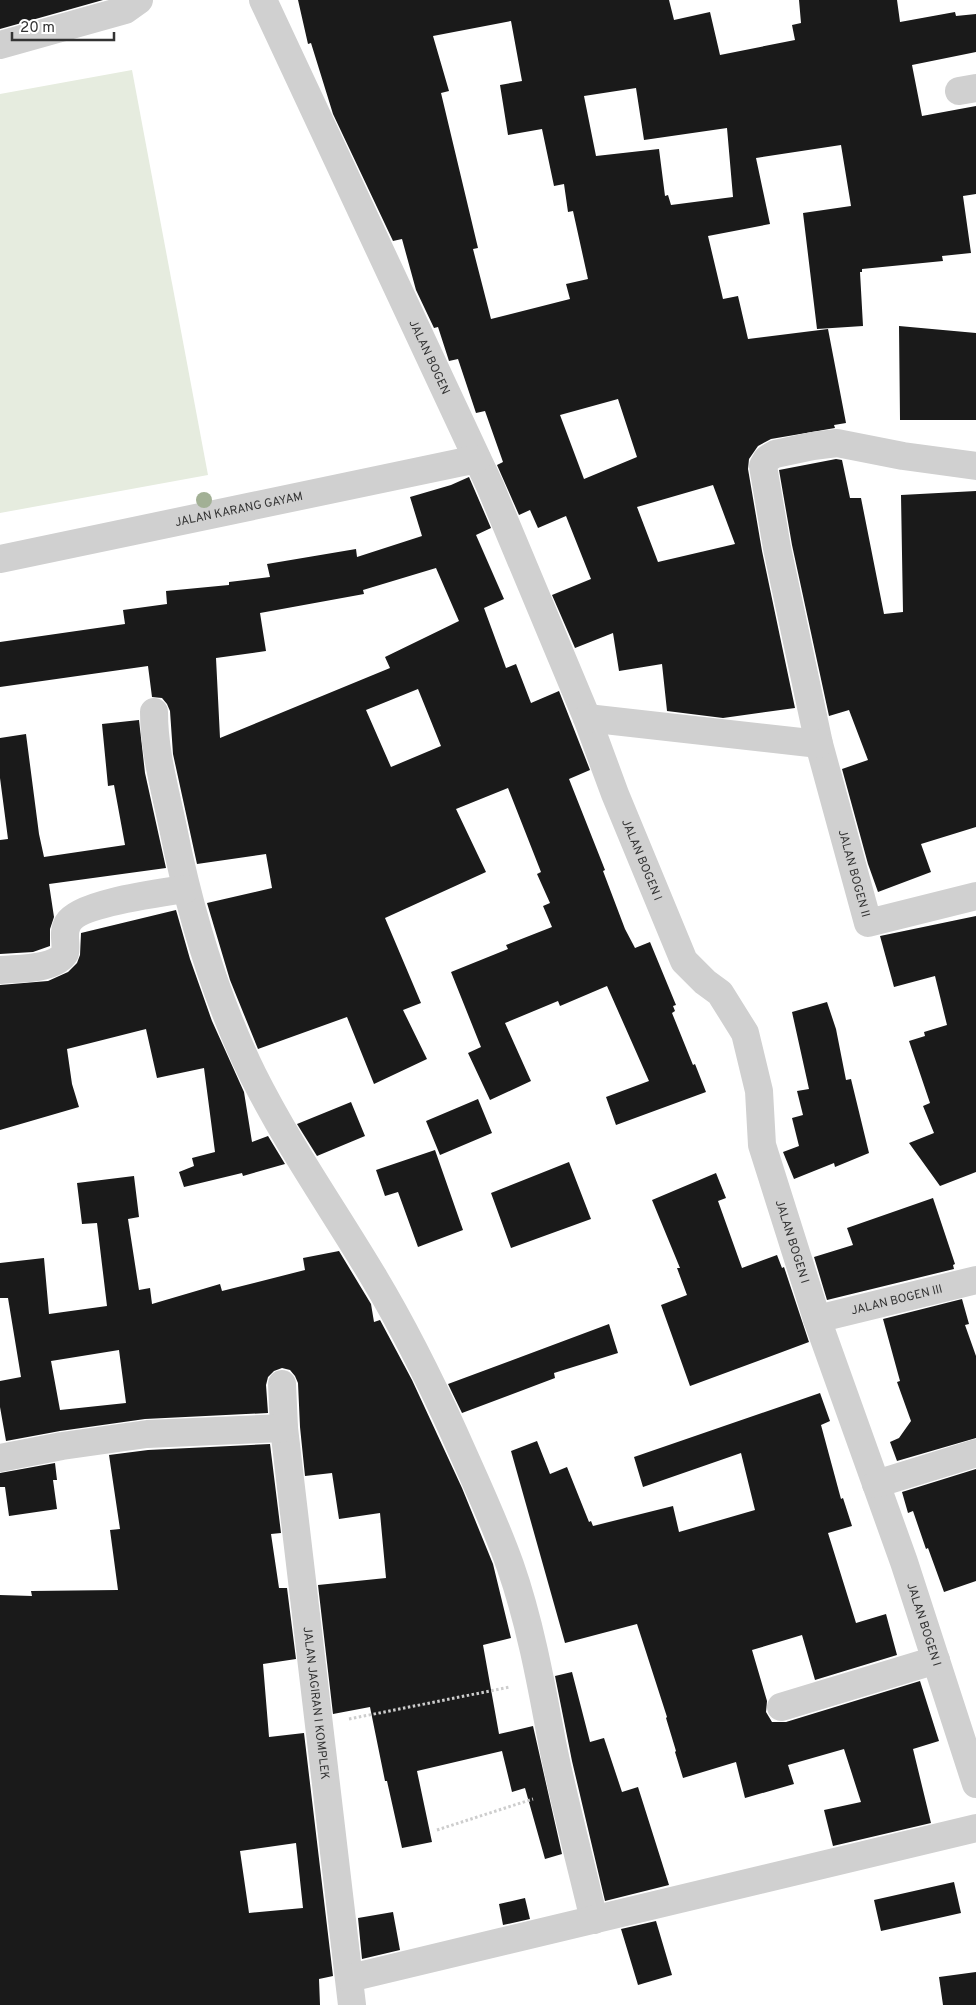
<svg xmlns="http://www.w3.org/2000/svg" width="976" height="2005" font-family="Overpass,sans-serif">
  <style>
    .green { fill: #e6ecdf }
    .building { fill: #1a1a1a; fill-rule: evenodd }
    .lines { fill: none; stroke-linecap: round; stroke-linejoin: round }
    .path { stroke: #cdcdcd; stroke-width: 3; stroke-dasharray: 2.5 2.5; stroke-linecap: butt }
    .minor { stroke: #d0d0d0; stroke-width: 28 }
    .tree { fill: #a2b095 }
    .labels { text-anchor: middle; stroke-width: 5; stroke-linejoin: round; paint-order: stroke }
    .street-label { font-size: 12px; fill: #333; stroke: #fff }
  </style>
  <rect width="100%" height="100%" fill="#fff"/>
  <path class="green" d="M132,70L208,475L0,513V94Z"/>
  <path class="building" d="M0,0H103L0,29Z
    M298,0H669L674,20L710,12L720,55L795,40L792,25L801,23L799,0H897L900,22L955,12L956,16L976,14V52L912,65L922,116L976,106V194L963,196L971,253L942,256L943,261L862,269V272H860L863,326L817,329L803,213L851,206L841,145L756,158L770,224L708,236L723,299L738,296L748,339L828,329L846,423L834,425L835,428L771,439L758,446L749,459L748,469L762,551L795,708L723,718L667,711L662,664L619,671L613,633L575,648L552,595L591,579L566,516L538,528L530,510L519,515L497,465L503,462L485,411L476,413L458,359L449,361L438,327L434,328L416,290L402,239L393,241L333,114L311,43L308,44ZM511,21L522,81L500,85L508,135L542,129L554,186L564,184L568,212L573,211L588,279L566,284L570,299L491,319L473,249L478,248L441,93L449,91L433,36ZM636,88L644,140L727,128L733,197L671,205L668,195L665,196L659,149L596,156L584,96ZM618,399L637,457L584,479L560,415ZM713,485L735,544L658,562L637,507Z
    M899,326L976,333V420H900Z
    M836,459L842,460L850,498H861L884,614L903,612L901,495L976,491V827L921,844L931,872L878,892L868,864L842,769L868,760L849,710L829,716L792,545L779,470Z
    M469,477L491,528L476,535L504,599L484,608L506,668L516,664L531,703L559,691L590,770L569,779L605,870L603,871L625,929L635,948L650,942L676,1005L673,1006L675,1011L672,1013L693,1065L695,1064L706,1092L616,1125L606,1097L649,1081L607,986L560,1006L558,1001L505,1023L531,1081L490,1100L468,1053L481,1047L451,972L508,949L506,945L552,927L543,906L550,903L537,874L541,872L508,788L456,809L486,872L385,918L421,1003L403,1010L427,1059L374,1084L347,1017L258,1049L230,980L207,903L272,888L266,854L197,864L173,754L170,711L167,704L162,698L152,697L148,666L0,687V642L125,624L123,610L167,604L166,591L229,585V582L270,577L267,564L356,549L357,557L422,536L410,497L451,485ZM436,568L459,621L385,657L390,668L220,738L216,658L266,651L260,613L364,594L363,590ZM418,689L441,746L391,767L366,710Z
    M139,720L145,773L166,868L49,884L54,917L50,929V946L33,952L0,954V840L8,839L0,778V738L26,734L39,834L44,857L125,845L114,785L108,786L102,724Z
    M176,910L190,959L212,1021L244,1092L252,1142L268,1136L285,1164L243,1176L242,1173L184,1187L179,1172L194,1166L192,1158L215,1152L204,1068L157,1078L146,1029L67,1049L72,1084L79,1107L0,1130V985L48,981L68,972L77,963L80,955L81,933Z
    M976,916V1172L940,1186L909,1143L934,1133L923,1106L930,1103L909,1041L925,1036L924,1032L947,1025L935,976L894,987L880,936Z
    M827,1002L836,1029L846,1080L851,1079L869,1153L835,1167L834,1163L794,1179L783,1152L799,1146L792,1118L803,1115L797,1091L809,1089L792,1012Z
    M478,1099L492,1133L440,1155L426,1121Z
    M351,1102L365,1136L317,1156L297,1124Z
    M435,1150L463,1230L418,1247L398,1192L385,1196L376,1170Z
    M569,1162L591,1219L511,1248L491,1193Z
    M716,1173L726,1198L718,1201L742,1268L777,1255L782,1268L784,1267L809,1342L690,1386L661,1305L687,1295L677,1268H680L652,1200Z
    M134,1176L139,1217L128,1219L139,1290L150,1288L152,1304L220,1284L222,1291L305,1270L303,1258L339,1251L371,1304L374,1322L380,1320L412,1380L462,1488L493,1564L511,1638L483,1645L499,1734L533,1726L562,1854L545,1859L525,1788L512,1792L502,1751L417,1771L432,1842L402,1848L387,1781H385L370,1707L333,1714L318,1585L386,1578L380,1513L339,1519L332,1473L305,1476L300,1427L298,1383L295,1376L290,1370L282,1368L274,1371L268,1377L266,1385L268,1413L145,1419L60,1431L6,1441L0,1407V1381L21,1377L8,1298H0V1263L44,1258L49,1314L107,1306L97,1223L82,1224L77,1183ZM119,1350L126,1403L60,1410L51,1361Z
    M933,1198L955,1264L953,1265L954,1269L827,1300L814,1257L853,1245L847,1228Z
    M962,1299L969,1324L965,1325L976,1356V1438L897,1461L890,1442L899,1438L911,1421L897,1382L900,1381L883,1319Z
    M609,1324L618,1353L554,1373L555,1378L462,1413L448,1384Z
    M820,1393L830,1421L821,1425L841,1499L843,1498L852,1526L828,1533L856,1623L886,1614L897,1655L815,1680L802,1635L752,1650L767,1701L766,1712L772,1722H786L920,1681L939,1741L913,1749L931,1823L833,1846L824,1810L861,1802L844,1749L788,1765L794,1784L745,1798L736,1762L683,1778L675,1752L676,1751L666,1718L667,1717L637,1624L565,1643L511,1451L537,1441L550,1474L567,1467L589,1522L591,1521L593,1526L673,1506L679,1532L755,1510L741,1453L643,1487L634,1457Z
    M270,1444L281,1533L271,1534L279,1588H287L296,1659L263,1664L269,1737L304,1733L333,1976L319,1979L320,2005H0V1595L32,1596L31,1591L118,1590L110,1530L120,1529L109,1455L148,1450ZM296,1843L303,1908L249,1913L240,1851Z
    M55,1463L57,1480H53L57,1509L9,1516L5,1487H0V1473Z
    M976,1469V1581L944,1592L928,1548L926,1549L913,1511L908,1513L902,1492Z
    M572,1672L590,1742L604,1738L622,1792L638,1787L669,1885L605,1901L572,1761L555,1676Z
    M954,1882L961,1913L881,1931L874,1900Z
    M525,1898L530,1919L503,1925L499,1904Z
    M393,1912L400,1950L362,1959L358,1918Z
    M656,1921L672,1975L638,1985L621,1929Z
    M976,1972V2005H943L939,1977Z"/>
  <g class="lines">
    <path class="path" d="M349,1719L510,1687
      M437,1830L533,1799"/>
    <g class="minor">
      <path id="s1" d="M263,0L490,486L587,718L615,794L684,961L705,982L720,993L745,1033L759,1091L762,1145L817,1319L904,1562L976,1784"/>
      <path d="M0,45L125,10L139,0"/>
      <path d="M959,91L976,88"/>
      <path id="s2" d="M976,466L903,456L837,443L813,446L775,454L767,459L763,466L777,548L819,744L868,923L976,896"/>
      <path id="s3" d="M0,559L477,459"/>
      <path d="M154,712C154,752 165,789 173,828C190,913 215,997 253,1075C288,1145 333,1209 373,1276C403,1326 430,1380 454,1433C473,1476 494,1520 510,1565C530,1622 541,1683 552,1742C564,1802 580,1860 594,1920"/>
      <path d="M587,718L819,744"/>
      <path d="M0,970C18,968 55,970 65,953C67,943 62,933 68,923C79,903 161,893 185,889"/>
      <path id="s4" d="M817,1319L976,1280"/>
      <path id="s5" d="M282,1384L284,1428L352,2005"/>
      <path d="M0,1458L62,1446L147,1434L284,1428"/>
      <path d="M876,1484L976,1453"/>
      <path d="M781,1707L936,1660"/>
      <path d="M350,1978L976,1828"/>
    </g>
  </g>
  <circle class="tree" cx="204" cy="500" r="8"/>
  <g class="labels">
    <g class="street-label">
      <text dy="4" stroke="none"><textPath href="#s1" startOffset="394">JALAN BOGEN</textPath></text>
      <text dy="4" stroke="none"><textPath href="#s3" startOffset="244">JALAN KARANG GAYAM</textPath></text>
      <text dy="4" stroke="none"><textPath href="#s1" startOffset="940">JALAN BOGEN I</textPath></text>
      <text dy="4" stroke="none"><textPath href="#s2" startOffset="639">JALAN BOGEN II</textPath></text>
      <text dy="4" stroke="none"><textPath href="#s1" startOffset="1360">JALAN BOGEN I</textPath></text>
      <text dy="4" stroke="none"><textPath href="#s4" startOffset="82">JALAN BOGEN III</textPath></text>
      <text dy="4" stroke="none"><textPath href="#s1" startOffset="1765">JALAN BOGEN I</textPath></text>
      <text dy="4" stroke="none"><textPath href="#s5" startOffset="321">JALAN JAGIRAN I KOMPLEK</textPath></text>
    </g>
  </g>
  <path d="M12 32v8h102v-8" fill="none" stroke="#333333" stroke-width="2.5"/>
  <text x="20" y="32" font-size="15" fill="#333333" stroke="#ffffff" stroke-width="4" paint-order="stroke">20 m</text>
</svg>
